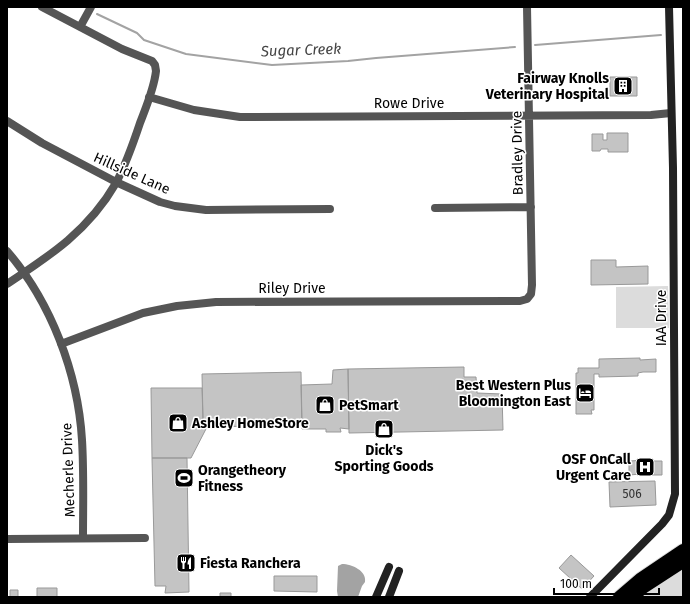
<svg xmlns="http://www.w3.org/2000/svg" width="690" height="604" font-family="'Fira Sans',sans-serif">
  <style>
    .green { fill: #dcdcdc }
    .water { fill: #a3a3a3 }
    .lines { fill: none; stroke-linecap: round; stroke-linejoin: round }
    .stream { stroke: #a3a3a3; stroke-width: 2 }
    .building { fill: #c4c4c4; stroke: #999 }
    .highway-casing { stroke: #dbdbdb; stroke-width: 14 }
    .street { stroke: #555; stroke-width: 8 }
    .secondary { stroke: #222; stroke-width: 8 }
    .highway { stroke: #000; stroke-width: 12 }
    .labels { text-anchor: middle; stroke-width: 3; stroke-linejoin: round; paint-order: stroke }
    .number-label { font-size: 12px; fill: #313131 }
    .poi-label { font-size: 14px; font-weight: bold; fill: #000; stroke: #fff; text-anchor: start }
    .street-label { font-size: 14px; fill: #000; stroke: #fff }
    .water-label { font-size: 15px; font-style: italic; fill: #444; stroke: #fff }
  </style>
  <rect width="100%" height="100%" fill="#fff"/>
  <path class="green" d="M668,286L669,328H616V287Z
    M683,568V597H641L651,589Z"/>
  <path class="water" d="M342,564C352,564 367,571 365,582L362,586L358,597H338L337,591L338,566Z"/>
  <g class="lines">
    <path class="stream" d="M97,14L137,33L144,40L186,54L272,65L348,61L376,58L515,47
      M535,45L661,35"/>
  </g>
  <path class="building" d="M610,77H637V96H610Z
    M607,133H628V152H608V149H601L600,151H592V134H603V140H607Z
    M591,260H616V267L648,266V284L591,285Z
    M640,358V360L656,359V372H643L638,373V376L599,377V374H594V410H591L592,414H576V373H578V368H599V359Z
    M464,367V377H476L477,393L502,394L503,430L349,433L348,369Z
    M348,369L349,429L340,428L341,432H326V429H302L301,385L332,384L333,370Z
    M301,372L302,425L207,427L203,420L202,374Z
    M151,388H202L203,420L207,427L191,458H152Z
    M152,458H187L189,592L165,593L166,586H155Z
    M647,460V461H662V475H641V474L629,475V461Z
    M655,481L656,505L610,507L609,482Z
    M571,555L594,576L582,589L559,568Z
    M274,576H317V592L274,591Z
    M37,588H57V597H37Z
    M10,590H18V597H10Z
    M220,593H231V597H220Z"/>
  <g class="lines">
    <defs>
      <path id="highway" d="M619,597L640,579L683,550
        M633,597L643,588L683,562"/>
    </defs>
    <use href="#highway" class="highway-casing"/>
    <path class="street" d="M80,27L91,7
      M149,97L194,110L240,117L651,115L671,113
      M7,121L42,143L116,182L160,202L175,206L206,210L330,209
      M435,208L531,207
      M7,251C51,302 78,373 82,440C84,473 83,506 83,538
      M7,284C51,255 89,230 116,183C126,164 133,144 140,123C146,107 154,89 156,71L155,65L152,61L122,49L42,7
      M61,344L143,313L177,306L216,302L520,301L527,299L531,294L532,285L527,7
      M7,539L145,538"/>
    <path class="secondary" d="M376,597L389,567
      M389,597L399,571
      M590,597L662,524L669,515L675,494L673,168L669,7"/>
    <use href="#highway" class="highway"/>
  </g>
  <defs>
    <symbol id="building-square" viewBox="-11 -11 22 22"><rect x="-9" y="-9" width="18" height="18" rx="4" fill="#000" stroke="#fff"/><path d="M-4-6H4V6H1V3H-1V6H-4ZM-2.5-4.3h1.7v1.8h-1.7ZM.8-4.3h1.7v1.8H.8ZM-2.5-1h1.7V.8h-1.7ZM.8-1h1.7V.8H.8Z" fill="#fff"/></symbol>
    <symbol id="hotel-square" viewBox="-11 -11 22 22"><rect x="-9" y="-9" width="18" height="18" rx="4" fill="#000" stroke="#fff"/><path d="M-6-4.5h1.5V1H6V5H4.5V3h-9V5H-6ZM-4 0a1.8 1.8 0 1 1 3.6 0ZM.5 0V-2.5h3Q6-2.5 6 0Z" fill="#fff"/></symbol>
    <symbol id="shop-square" viewBox="-11 -11 22 22"><rect x="-9" y="-9" width="18" height="18" rx="4" fill="#000" stroke="#fff"/><path d="M-5-2.5h2.3a2.7 3.5 0 0 1 5.4 0H5L5.5 6h-11ZM-1.5-2.5h3a1.5 2.3 0 0 0-3 0Z" fill="#fff"/></symbol>
    <symbol id="hospital-square" viewBox="-11 -11 22 22"><rect x="-9" y="-9" width="18" height="18" rx="4" fill="#000" stroke="#fff"/><path d="M-5-5h3v3.5h4V-5h3V5h-3V1.5h-4V5h-3Z" fill="#fff"/></symbol>
    <symbol id="stadium-square" viewBox="-11 -11 22 22"><rect x="-9" y="-9" width="18" height="18" rx="4" fill="#000" stroke="#fff"/><path d="M0-5a6.5 5 0 1 0 0 10a6.5 5 0 1 0 0-10ZM-3.5-1.8h7v3.6h-7Z" fill="#fff"/></symbol>
    <symbol id="restaurant-square" viewBox="-11 -11 22 22"><rect x="-9" y="-9" width="18" height="18" rx="4" fill="#000" stroke="#fff"/><path d="M-5-6h1v4h1v-4h1v4h1v-4h1v5L-1.5 .5V6h-2V.5L-5-1ZM5-6V6H3V1.5H1.5Q1.5-4 5-6Z" fill="#fff"/></symbol>
  </defs>
  <g fill-rule="evenodd">
    <use href="#building-square" x="612" y="75" width="22" height="22"/>
    <use href="#hotel-square" x="574" y="382" width="22" height="22"/>
    <use href="#shop-square" x="314" y="394" width="22" height="22"/>
    <use href="#shop-square" x="167" y="412" width="22" height="22"/>
    <use href="#shop-square" x="373" y="418" width="22" height="22"/>
    <use href="#hospital-square" x="634" y="456" width="22" height="22"/>
    <use href="#stadium-square" x="173" y="467" width="22" height="22"/>
    <use href="#restaurant-square" x="175" y="552" width="22" height="22"/>
  </g>
  <g class="labels">
    <g class="number-label">
      <text x="632" y="498">506</text>
    </g>
    <g class="poi-label">
      <text x="609" y="83" text-anchor="end">Fairway Knolls<tspan x="609" dy="16">Veterinary Hospital</tspan></text>
      <text x="571" y="390" text-anchor="end">Best Western Plus<tspan x="571" dy="16">Bloomington East</tspan></text>
      <text x="339" y="410">PetSmart</text>
      <text x="192" y="428">Ashley HomeStore</text>
      <text x="384" y="455" text-anchor="middle">Dick's<tspan x="384" dy="16">Sporting Goods</tspan></text>
      <text x="631" y="464" text-anchor="end">OSF OnCall<tspan x="631" dy="16">Urgent Care</tspan></text>
      <text x="198" y="475">Orangetheory<tspan x="198" dy="16">Fitness</tspan></text>
      <text x="200" y="568">Fiesta Ranchera</text>
    </g>
    <g class="street-label">
      <text x="409" y="108">Rowe Drive</text>
      <text transform="translate(517 153) rotate(-91)" y="5">Bradley Drive</text>
      <text transform="translate(132 173) rotate(24)" y="5">Hillside Lane</text>
      <text x="292" y="293">Riley Drive</text>
      <text transform="translate(661 318) rotate(-90)" y="5">IAA Drive</text>
      <text transform="translate(68 470) rotate(-92)" y="5">Mecherle Drive</text>
    </g>
    <g class="water-label">
      <text transform="translate(301 50) rotate(-2)" y="5">Sugar Creek</text>
    </g>
  </g>
  <rect width="690" height="604" fill="none" stroke="#000000" stroke-width="16"/>
  <path d="M554 588v6h105v-6" fill="none" stroke="#000000" stroke-width="2"/>
  <text x="560" y="588" font-size="12" fill="#000000" stroke="#ffffff" stroke-width="3" paint-order="stroke">100 m</text>
</svg>
